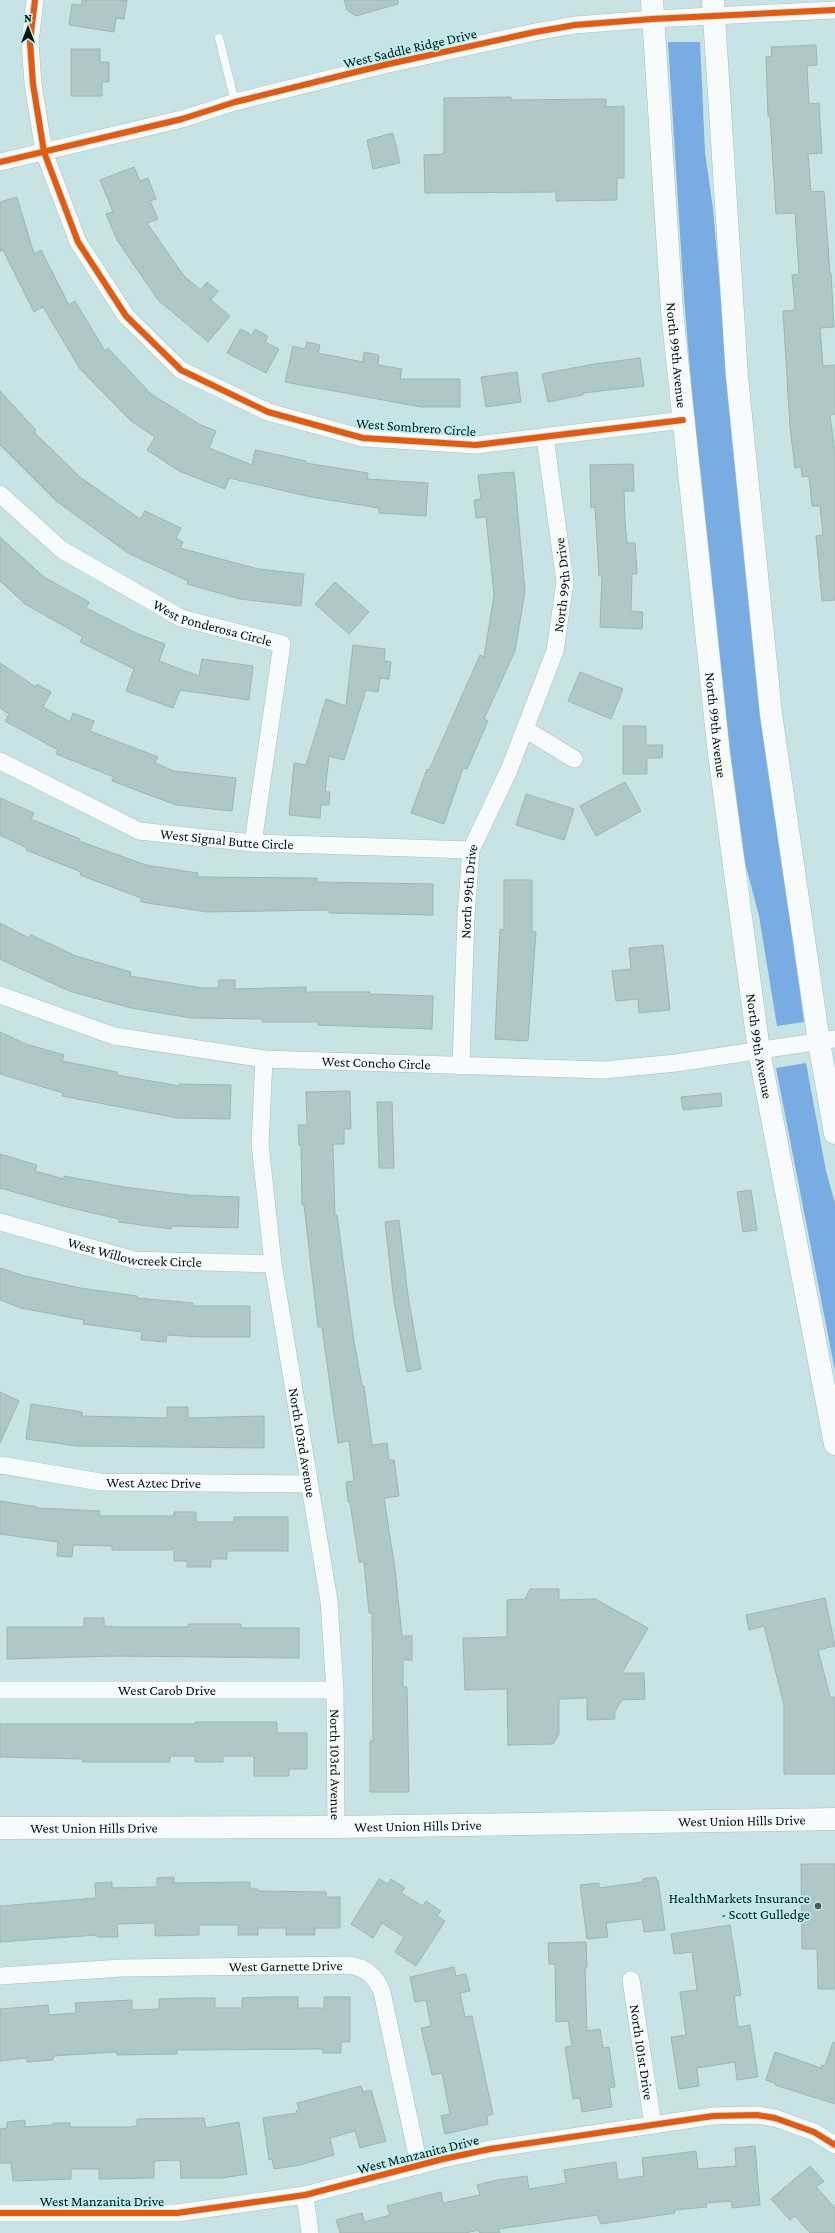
<svg xmlns="http://www.w3.org/2000/svg" width="835" height="2233" font-family="'Crimson Pro',serif">
  <style>
    .water { fill: #79ace3 }
    .building { fill: #b0c7c7; stroke: #9fb5b5 }
    .lines { fill: none; stroke-linecap: round; stroke-linejoin: round }
    .service-casing { stroke: #a9bfbf; stroke-width: 9 }
    .minor-casing { stroke: #a9bfbf; stroke-width: 18 }
    .secondary-casing { stroke: #a9bfbf; stroke-width: 23 }
    .service { stroke: #f7fbfb; stroke-width: 8 }
    .minor { stroke: #f7fbfb; stroke-width: 17 }
    .secondary { stroke: #f7fbfb; stroke-width: 22 }
    .cycleway-casing { stroke: #bbefee; stroke-width: 8 }
    .cycleway { stroke: #e8590c; stroke-width: 6 }
    .poi-dot { fill: #475c5c; stroke: #bbefee; stroke-width: 1.5 }
    .labels { text-anchor: middle; stroke-width: 3.5; stroke-linejoin: round; paint-order: stroke }
    .street-label { font-size: 14px; fill: #021414; stroke: #bbefee }
    .poi-label { font-size: 14px; fill: #021414; stroke: #bbefee; text-anchor: end }
  </style>
  <rect width="100%" height="100%" fill="#c7e3e3"/>
  <path class="water" d="M668,42H700L705,152L713,209L726,356L769,762L804,1022L777,1026L759,916L742,851L728,751L702,515L684,297Z
    M806,1063L826,1171L835,1203V1371L776,1068Z"/>
  <path class="building" d="M82,0H127L124,19L116,18L114,32L69,25L72,4L82,5Z
    M344,0H398V4L356,16L347,10Z
    M816,45L817,65L807,66L809,104L819,103L822,153L808,154L811,192L824,191L830,274L831,273L834,327L820,328L823,366L835,365V414L830,415L835,453V600L822,601L816,536L823,535L820,506H812L809,476L802,477L801,467L795,468L790,427L783,311L795,310L792,275L799,274L795,213L776,214L770,116H768L766,57L772,56L771,47Z
    M71,49H100V62H109V82H102V96H71Z
    M511,97V100L606,99V107L624,106V178H617V200L556,201V192L425,193L424,155L444,154V98Z
    M393,133L400,163L373,169L367,140Z
    M134,167L140,181L148,178L156,199L150,201L158,219L147,223L184,276L201,290L207,282L218,291L211,300L230,316L208,342L158,300L117,240L106,214L113,212L100,180Z
    M17,197L34,254L41,250L69,305L75,301L105,351L108,348L151,394L199,424L216,431L209,448L252,465L255,450L306,461V463L368,473L367,479L428,483L426,516L379,513V508L311,497L229,478L225,489L179,471L147,450L155,437L131,421L80,369L43,307L34,312L3,250L0,251V202Z
    M240,329L252,335L255,329L268,336L265,342L279,349L266,373L227,353Z
    M307,342L320,345L318,353L363,362L364,352L379,355L378,365L402,369L400,379H460V407H421L285,382L293,346L305,349Z
    M640,358L644,386L583,393V395L548,402L542,374L594,364Z
    M517,372L521,402L486,407L481,377Z
    M0,391L36,430L34,432L80,477L140,519L145,511L181,528L176,538L183,542L180,548L258,569L304,574L301,606L240,599L187,584L188,581L128,553L56,501L0,445Z
    M633,464L634,491H624L625,522L627,543H635L637,574H632L631,611L643,612L642,629L600,627L602,576H599L595,507L591,508L590,465Z
    M514,472L525,591L515,651L484,719L488,721L467,769L463,768L444,824L411,813L427,769L429,770L480,655L484,657L494,595L486,517L476,518L474,500L481,499L478,475Z
    M0,537L44,577L89,602L86,608L138,634L165,644L159,661L199,676L202,659L253,666L249,700L180,690L173,708L126,691L134,669L80,642L83,637L25,604L0,581Z
    M335,582L369,612L349,634L315,604Z
    M353,645L385,649L384,661L391,662L389,679L380,678L378,692L366,690L344,760L329,756L325,792H330L329,805H321L320,818L289,815L294,763L306,765L326,699L346,706Z
    M0,663L36,687L37,684L51,692L43,707L70,722L73,713L94,721L90,731L158,757L155,763L174,771L236,778L232,811L176,805L112,781L114,777L56,754L58,750L5,721L9,714L0,708Z
    M580,672L623,689L611,719L568,701Z
    M623,726H646V745H663L662,758H647V774H623Z
    M625,782L641,811L596,836L580,806Z
    M526,794L574,809L564,840L516,825Z
    M0,798L34,813L31,819L80,839L79,841L146,865L198,873L197,877L317,878V882L433,884V915L329,913V910L207,912L141,902V898L80,875L81,872L26,850L27,848L0,835Z
    M504,880H532V931L536,932L528,1041L495,1039L500,929L504,930Z
    M0,923L29,938L31,935L76,956L131,972L130,976L202,988H218L219,980H235V989L306,987V992H370V994L433,996L432,1029L318,1025L319,1022H262V1019L191,1018L131,1008L69,991L0,959Z
    M663,945L670,1010L639,1013L638,999L616,1001L612,971L631,969L629,948Z
    M0,1032L26,1044L64,1055L62,1061L117,1072V1075L179,1086V1084L231,1085L230,1119L178,1118L62,1096L63,1093L0,1074Z
    M350,1091L351,1129H344V1144H333L335,1215H337L353,1335L362,1386H364L372,1445L387,1443L389,1460H394L399,1496L384,1498L395,1569L402,1636H412V1660H403V1687H407L409,1792H370V1741H373L372,1613H369L364,1562H359L350,1502H348L346,1482L354,1481L349,1441L338,1443L322,1327H318L304,1205H302L301,1145H299L298,1125H307L306,1092Z
    M721,1093L722,1106L683,1110L681,1097Z
    M377,1102H392L394,1168H379Z
    M0,1154L37,1165L35,1171L64,1179V1176L124,1187L188,1195L239,1197L238,1228L171,1226V1229L119,1222V1219L63,1206L0,1188Z
    M751,1190L757,1230L743,1232L737,1192Z
    M399,1220L408,1296L421,1369L407,1372L394,1301L385,1222Z
    M0,1268L25,1276L80,1288L137,1296V1298L193,1303V1306H250V1337H200L167,1335L166,1342L141,1340L142,1332L83,1324L84,1320L21,1308L0,1300Z
    M0,1392L19,1401L0,1443Z
    M31,1404L82,1412V1416L167,1418V1407H188V1418L264,1416V1448L77,1446L26,1439Z
    M0,1501L37,1507V1508L100,1511L99,1516H174V1512H196V1522H234V1517H288V1551H227V1559H211V1567H187V1561H174V1550H112V1546L73,1545L72,1557L57,1556L58,1542L0,1534Z
    M530,1589H559V1600L595,1599L648,1628L622,1673H644L645,1699L622,1700L615,1711V1719L587,1720V1698L559,1699V1734L553,1744L508,1745L507,1689L465,1690L463,1638L507,1637V1600L525,1599Z
    M825,1598L835,1646L818,1650L830,1697H835V1774H784V1705L764,1626L749,1630L746,1615Z
    M84,1618H104V1626L117,1627H188V1624H241V1628H299V1658L117,1656L7,1659V1627H84Z
    M195,1722H277V1733H307V1769H289V1776H254V1756H223V1762H195V1756H170V1762H82V1759L0,1757V1724H195Z
    M801,1864H835V1989H818L817,1949H802Z
    M174,1877V1883L250,1882V1889H258V1891L326,1892V1897H340V1928H315V1935H286V1928H258V1935H238V1925H199V1935L155,1936V1923L117,1924L118,1937H97V1935L0,1942V1906L96,1898L95,1883L112,1882V1888L157,1887V1878Z
    M656,1877L657,1881L658,1880L665,1930L644,1932L642,1919L606,1923L608,1937L587,1939L580,1885L599,1883V1888L643,1882V1879Z
    M379,1879L388,1884L391,1879L405,1888L401,1893L423,1906L426,1901L441,1911L437,1916L445,1921L416,1966L395,1952L404,1937L382,1923L373,1938L351,1924Z
    M730,1925L741,1995L734,1996L738,2027L750,2025L758,2077L737,2080L735,2062L697,2068L699,2086L679,2089L671,2037L686,2035L680,1992L697,1990L692,1952L674,1954L671,1934Z
    M586,1942L587,1967H585L587,2031L600,2029L603,2048L609,2047L615,2087L609,2088L612,2107L582,2112L580,2098L573,2099L565,2047L572,2046L568,2021L556,2022L555,1964H549L548,1943Z
    M454,1967L456,1976L466,1974L470,1991L460,1993L465,2017L472,2016L493,2114L487,2116L488,2124L445,2134L441,2116L450,2114L442,2073L432,2075L421,2028L431,2026L426,2000L415,2002L410,1977Z
    M272,1997H298V2008H324V1997H350V2042H341V2053H323V2049L177,2050V2054L117,2055V2052L53,2056V2060L27,2062V2058L0,2061V2009L48,2005L49,2015L76,2013L75,2003L132,2000V2010L159,2009V1999L190,1998H215V2008H242V1998Z
    M833,2042L835,2043V2104L775,2085L776,2084L766,2080L775,2052L821,2068L822,2065L825,2066Z
    M361,2086L363,2092L371,2090L386,2141L360,2148L355,2131L330,2138L334,2155L300,2165L274,2169L272,2159L269,2160L263,2118L297,2113L296,2111L299,2110L297,2103Z
    M204,2118L206,2128L239,2122L247,2174L222,2178H181L180,2160L154,2161V2178L99,2179V2169H71V2179L13,2181L11,2163H0V2129L7,2128V2122L25,2120V2127L53,2125V2123H70V2127H128L137,2126V2119Z
    M755,2146L760,2205L732,2208V2201L706,2203L707,2207L674,2210L675,2213L601,2224L597,2215L499,2229L500,2233H480L479,2230L465,2233H340L336,2220L362,2213L364,2222L390,2215L387,2206L441,2192L443,2203L480,2195L477,2185L497,2180L527,2176L529,2189L566,2183L564,2170L616,2162L618,2180L644,2176L642,2158L681,2153L696,2151L698,2169L736,2166L735,2148Z
    M810,2166L824,2181L816,2187L835,2208V2233H810L795,2216L790,2220L771,2199Z"/>
  <g class="lines">
    <defs>
      <path id="service" d="M219,38L235,102"/>
      <g id="minor">
        <path d="M35,0L30,42L33,84L44,152L78,242L126,316L181,370L268,412L363,438L476,445L683,420"/>
        <path d="M0,162L182,119L235,102L384,65L535,32L575,25L652,19L835,10"/>
        <path id="s1" d="M0,494L62,550L181,618L282,644L253,843"/>
        <path d="M525,729L574,759"/>
        <path id="s2" d="M0,761L139,831L253,843L471,850"/>
        <path id="s3" d="M0,995L114,1036L264,1059L604,1070L676,1063L835,1039"/>
        <path id="s4" d="M264,1059L260,1144L273,1264L329,1601L335,1690L336,1827"/>
        <path id="s5" d="M461,1066L466,915L471,850L509,770L555,651L565,582L545,437"/>
        <path id="s6" d="M0,1222L134,1260L273,1264"/>
        <path id="s7" d="M0,1465L100,1482L308,1484"/>
        <path id="s8" d="M0,1690H335"/>
        <path id="s9" d="M0,1976L122,1968L348,1965C365,1967 376,1976 382,1992L419,2165"/>
        <path id="s10" d="M631,1980L653,2125"/>
        <path d="M305,2195L310,2233"/>
        <path d="M0,2213H177L305,2195L443,2159L490,2149L713,2116L757,2115L775,2118L814,2132L835,2145"/>
      </g>
      <g id="secondary">
        <path id="s11" d="M652,0L672,311L719,754L759,1051L835,1444"/>
        <path d="M713,0L737,376L771,714L819,1042L835,1133"/>
        <path id="s12" d="M0,1828L336,1827L835,1819"/>
      </g>
    </defs>
    <use href="#service" class="service-casing"/>
    <use href="#minor" class="minor-casing"/>
    <use href="#secondary" class="secondary-casing"/>
    <use href="#service" class="service"/>
    <use href="#minor" class="minor"/>
    <use href="#secondary" class="secondary"/>
    <defs>
      <path id="cycleway" d="M35,0L30,42L33,84L44,152L78,242L126,316L181,370L268,412L363,438L476,445L683,420
        M0,162L182,119L235,102L384,65L535,32L575,25L652,19L835,10
        M0,2213H177L305,2195L443,2159L490,2149L713,2116L757,2115L775,2118L814,2132L835,2145"/>
    </defs>
    <use href="#cycleway" class="cycleway-casing"/>
    <use href="#cycleway" class="cycleway"/>
  </g>
  <circle class="poi-dot" cx="818" cy="1906" r="4"/>
  <g class="labels">
    <g class="street-label">
      <text transform="translate(410 48) rotate(-13)" y="5">West Saddle Ridge Drive</text>
      <text dy="5" stroke="none"><textPath href="#s11" startOffset="356">North 99th Avenue</textPath></text>
      <text transform="translate(416 427) rotate(4)" y="5">West Sombrero Circle</text>
      <text dy="5" stroke="none"><textPath href="#s5" startOffset="499">North 99th Drive</textPath></text>
      <text dy="5" stroke="none"><textPath href="#s1" startOffset="252">West Ponderosa Circle</textPath></text>
      <text dy="5" stroke="none"><textPath href="#s11" startOffset="728">North 99th Avenue</textPath></text>
      <text dy="5" stroke="none"><textPath href="#s2" startOffset="244">West Signal Butte Circle</textPath></text>
      <text dy="5" stroke="none"><textPath href="#s5" startOffset="175">North 99th Drive</textPath></text>
      <text dy="5" stroke="none"><textPath href="#s11" startOffset="1052">North 99th Avenue</textPath></text>
      <text dy="5" stroke="none"><textPath href="#s3" startOffset="385">West Concho Circle</textPath></text>
      <text dy="5" stroke="none"><textPath href="#s6" startOffset="139">West Willowcreek Circle</textPath></text>
      <text dy="5" stroke="none"><textPath href="#s4" startOffset="387">North 103rd Avenue</textPath></text>
      <text dy="5" stroke="none"><textPath href="#s7" startOffset="155">West Aztec Drive</textPath></text>
      <text dy="5" stroke="none"><textPath href="#s8" startOffset="167">West Carob Drive</textPath></text>
      <text dy="5" stroke="none"><textPath href="#s4" startOffset="711">North 103rd Avenue</textPath></text>
      <text dy="5" stroke="none"><textPath href="#s12" startOffset="742">West Union Hills Drive</textPath></text>
      <text dy="5" stroke="none"><textPath href="#s12" startOffset="418">West Union Hills Drive</textPath></text>
      <text dy="5" stroke="none"><textPath href="#s12" startOffset="94">West Union Hills Drive</textPath></text>
      <text dy="5" stroke="none"><textPath href="#s9" startOffset="286">West Garnette Drive</textPath></text>
      <text dy="5" stroke="none"><textPath href="#s10" startOffset="73">North 101st Drive</textPath></text>
      <text transform="translate(418 2154) rotate(-14)" y="5">West Manzanita Drive</text>
      <text x="102" y="2206">West Manzanita Drive</text>
    </g>
    <g class="poi-label">
      <text x="810" y="1903">HealthMarkets Insurance<tspan x="810" dy="16">- Scott Gulledge</tspan></text>
    </g>
  </g>
  <g transform="translate(28 28)" stroke="#bbefee" stroke-width="3" paint-order="stroke">
  <path d="M0-3L7 15L0 10L-7 15Z" fill="#021414"/>
  <text y="-6" font-size="11" font-weight="bold" text-anchor="middle" fill="#021414">N</text>
  </g>
</svg>
